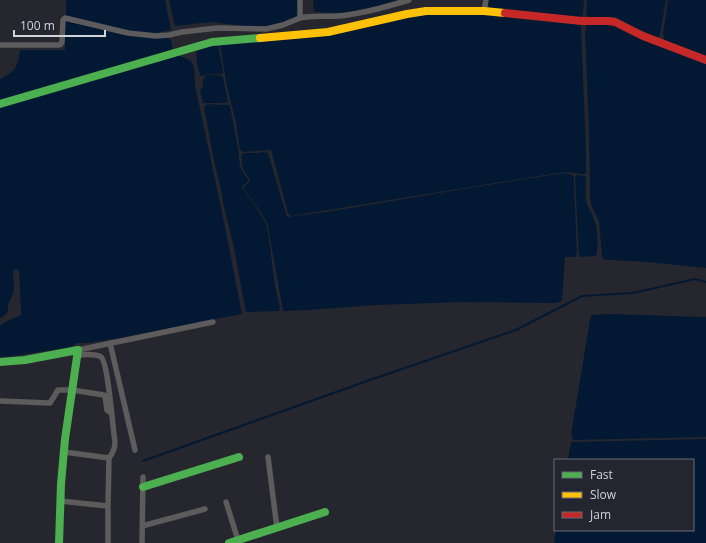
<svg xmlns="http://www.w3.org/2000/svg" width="706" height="543" font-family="'Open Sans',sans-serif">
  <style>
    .water { fill: #031933 }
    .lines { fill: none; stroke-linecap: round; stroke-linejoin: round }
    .stream { stroke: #031933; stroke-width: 2 }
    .street { stroke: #5d5b5b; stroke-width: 5.5 }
    .fast { stroke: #4caf50; stroke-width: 8 }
    .slow { stroke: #ffc107; stroke-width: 8 }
    .jam { stroke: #c62828; stroke-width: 8 }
  </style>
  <rect width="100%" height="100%" fill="#26272e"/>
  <path class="water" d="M66,0H165L171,30L150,34H143L66,18Z
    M169,0H299L300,15L289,19L276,26L253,27L211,22L175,26Z
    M313,0H397C371,8 342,17 314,11Z
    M487,0H584L583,14L581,18L490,8C488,6 487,3 487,0Z
    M587,0H666L660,35L658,38L635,28L619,19L613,17L595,18L588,17L586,13Z
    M668,0H706V56L664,40L663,33Z
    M442,11L581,25L586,153V172L585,174H579L570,172L557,173L291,216L288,213L271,150L244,152L241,151L240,150L236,123L227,87L220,45L286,37Z
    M65,21L134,36L169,38L172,43V50L0,102V79C16,71 18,67 20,50H65Z
    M605,21L706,60V268L647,262L609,260L603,259L602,256L599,221L591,205L590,196L589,131L585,32L587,24Z
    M218,44L223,71V74H208L202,76L200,75L197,64L196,48Z
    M173,55C197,59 194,64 195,85L224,222L242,314L120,338L86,343H77L71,347L13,356L0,357V326L5,322L21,315V309L19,271L16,269L13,271C13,279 15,287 13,294C12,297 10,299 9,303C6,312 11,312 0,318V106Z
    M206,75C211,74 219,74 223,77L228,102L222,103H203L200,90L203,86V80Z
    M213,104L221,105H229L230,106L238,148L240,166L242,171L248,180V182L242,186L266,223L269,239L275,286L280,307L279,311L246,312L234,248L223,203L221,190L214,161L204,107L206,105Z
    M263,152L268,153L287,217L326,212L463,189L557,174C561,174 571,172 573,176C574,176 574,182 574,183L577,253L575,257H566L565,258L562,300L560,302L554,303L463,302L376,305L309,310L283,311L267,222L244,188V186L249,183L250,180L243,170L241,155L244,153H257Z
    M576,175L585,176L586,177C586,185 585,194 586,202C588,207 591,212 593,216C598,228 599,244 596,256L579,257L575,177Z
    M609,314L706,317V437L573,440L571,433L572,427L577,399L590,319L592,315Z
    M706,439V543H554L556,530H693V460H568L571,442Z"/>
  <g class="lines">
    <path class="stream" d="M143,461L367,381L516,330L582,296L633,293L695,279L706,282"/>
    <path class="street" d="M484,11L486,0
      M300,18C313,15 325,17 338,16C362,14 386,7 409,0
      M0,45H59L61,44L62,42L63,20L65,18L128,33L156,36L169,35L182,32L217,28L266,29L283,25L300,18V0
      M110,343L135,450
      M78,350L213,322
      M77,355C84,355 95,353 101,357C108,361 113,431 115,442C115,449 113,453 109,458L108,506V543
      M0,401L50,403L58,390H72L104,395L105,396L107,410L111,413
      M64,452L109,458
      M268,457L277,528
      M60,501L108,506
      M226,502L238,540
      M142,526L205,509
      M142,543L143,477"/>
    <path class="fast" d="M0,104L212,42L260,38
      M0,362L25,360L78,350L65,439L61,484L59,543
      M143,487L239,457
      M229,543L325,512"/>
    <path class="slow" d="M260,38L328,32L407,14L426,11H484L505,13"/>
    <path class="jam" d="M505,13L582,21H608L615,22L643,36L706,60"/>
  </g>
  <rect x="554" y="459" width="140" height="72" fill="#232531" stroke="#696b75"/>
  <rect x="562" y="472" width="20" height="6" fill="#4caf50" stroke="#696b75"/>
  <text x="590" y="479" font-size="12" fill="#d2d3db">Fast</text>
  <rect x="562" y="492" width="20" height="6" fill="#ffc107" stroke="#696b75"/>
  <text x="590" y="499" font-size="12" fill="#d2d3db">Slow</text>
  <rect x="562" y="512" width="20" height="6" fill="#c62828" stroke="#696b75"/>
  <text x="590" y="519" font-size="12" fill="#d2d3db">Jam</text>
  <path d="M14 30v6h91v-6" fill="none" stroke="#d2d3db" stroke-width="2"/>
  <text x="20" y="30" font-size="12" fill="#d2d3db" stroke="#232531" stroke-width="3" paint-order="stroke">100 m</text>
</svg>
